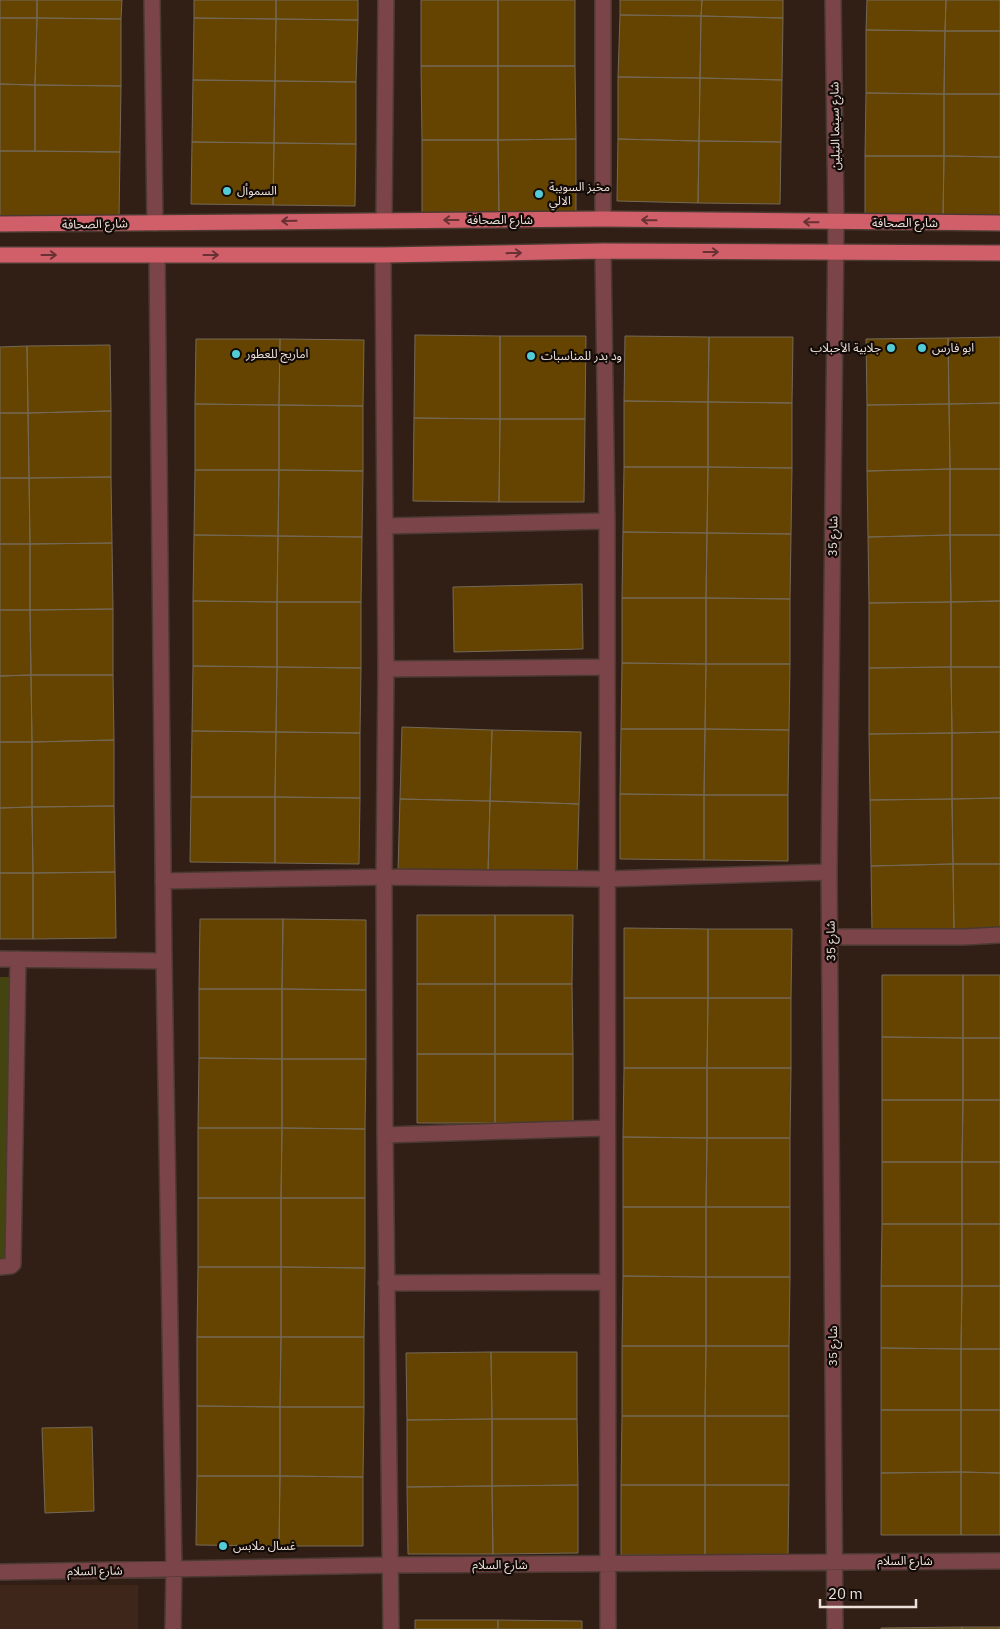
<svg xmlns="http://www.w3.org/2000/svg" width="1000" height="1629" font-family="'IBM Plex Sans','Noto Sans Arabic',sans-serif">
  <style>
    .built { fill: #3e261a }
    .green { fill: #444410 }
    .building { fill: #644400; stroke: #756956 }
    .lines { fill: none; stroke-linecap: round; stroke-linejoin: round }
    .minor-casing { stroke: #4b3a31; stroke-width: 18 }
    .major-casing { stroke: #4b3a31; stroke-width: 18 }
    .minor { stroke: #7b4448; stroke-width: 15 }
    .major { stroke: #d05f6a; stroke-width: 15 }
    .oneway { stroke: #683134 }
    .poi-dot { fill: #52ccd6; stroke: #130b08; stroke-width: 2 }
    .labels { text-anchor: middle; stroke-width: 4.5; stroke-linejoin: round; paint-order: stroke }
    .street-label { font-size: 12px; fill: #ede0da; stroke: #130b08 }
    .poi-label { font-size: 12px; fill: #ede0da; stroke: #130b08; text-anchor: start }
  </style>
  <rect width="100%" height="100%" fill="#311f16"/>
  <path class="built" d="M0,1585H138V1629H0Z"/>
  <path class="green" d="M0,977H10L11,1263H0Z"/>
  <path class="building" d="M0,0H37V18H0Z
    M37,0H122L121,19L37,18Z
    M194,0H276V19L194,18Z
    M276,0H358V20L276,19Z
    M421,0H498V66H421Z
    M498,0H575V66H498Z
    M620,0H702L701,16L620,15Z
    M702,0H783V18L701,16Z
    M867,0H946L945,31L866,30Z
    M946,0H1000V31H945Z
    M620,15L701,16L700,78L618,77Z
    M701,16L783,18L782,80L700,78Z
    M0,18H37L35,85L0,84Z
    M37,18L121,19V86L35,85Z
    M194,18L276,19L275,81L193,80Z
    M276,19L358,20L356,82L275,81Z
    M866,30L945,31L944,94L866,93Z
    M945,31H1000V94H944Z
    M421,66H498V140H422Z
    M498,66H575L576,139L498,140Z
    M618,77L700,78L699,141L618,139Z
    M700,78L782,80L781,142L699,141Z
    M193,80L275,81L274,143L192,142Z
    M275,81L356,82V144L274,143Z
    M0,84L35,85V151H0Z
    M35,85L121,86L120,152L35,151Z
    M866,93L944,94V156H865Z
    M944,94H1000V157L944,156Z
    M576,139V213H499L498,140Z
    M618,139L699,141L698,203L617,201Z
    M422,140H498L499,213L422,214Z
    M699,141L781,142L780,204L698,203Z
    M192,142L274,143L273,205L191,204Z
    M274,143L356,144L355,206L273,205Z
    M0,151L120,152L119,219L0,217Z
    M865,156H944L943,219H865Z
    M944,156L1000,157V220L943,219Z
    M415,335L500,336V419L414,418Z
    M500,336H586L585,419H500Z
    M625,336L709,337L708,402L624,401Z
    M709,337H793L792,403L708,402Z
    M1000,337V403L949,404L948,338Z
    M948,338L949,404L867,405L866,339Z
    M196,339H280L279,405L195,404Z
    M280,339L364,340L363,406L279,405Z
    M110,345L111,411L28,413L27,346Z
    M27,346L28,413H0V347Z
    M624,401L708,402V467H624Z
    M708,402L792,403V468L708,467Z
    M1000,403V469H950L949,404Z
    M195,404L279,405V470H195Z
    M949,404L950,469L867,471V405Z
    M279,405L363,406V471L279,470Z
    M111,411V477L29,478L28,413Z
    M0,413H28L29,478H0Z
    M414,418L500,419L499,502L413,501Z
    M500,419H585L584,502H499Z
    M624,467H708L707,533L623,532Z
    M708,467L792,468L791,534L707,533Z
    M950,469H1000V535H950Z
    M950,469V535L868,537L867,471Z
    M195,470H279L278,536L194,535Z
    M279,470L363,471L362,537L278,536Z
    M111,477L112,543L30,544L29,478Z
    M0,478H29L30,544H0Z
    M623,532L707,533L706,598H622Z
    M707,533L791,534L790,599L706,598Z
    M194,535L278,536L277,602L193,601Z
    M950,535H1000V601L951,602Z
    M950,535L951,602L869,603L868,537Z
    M278,536L362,537L361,602H277Z
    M112,543L113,609L30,610V544Z
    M0,544H30V610H0Z
    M582,584L583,649L454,652L453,587Z
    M622,598H706V664L622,663Z
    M706,598L790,599V664H706Z
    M193,601L277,602V667L193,666Z
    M1000,601V667H951V602Z
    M277,602H361V668L277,667Z
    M951,602V667L869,668V603Z
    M113,609V675H31L30,610Z
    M0,610H30L31,675L0,676Z
    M622,663L706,664L705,729H621Z
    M706,664H790L789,730L705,729Z
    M193,666L277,667L276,732L192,731Z
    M277,667L361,668L360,733L276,732Z
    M951,667H1000V732L952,733Z
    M951,667L952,733L869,734V668Z
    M31,675H113L114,740L32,742Z
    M31,675L32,742H0V676Z
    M402,727L492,730L490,801L400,799Z
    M621,729H705L704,795L620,794Z
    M705,729L789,730L788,795H704Z
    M492,730L581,732L579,804L490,801Z
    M192,731L276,732L275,797H191Z
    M276,732L360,733V798L275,797Z
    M1000,732V798L952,799V733Z
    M952,733V799L870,800L869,734Z
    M114,740V806L32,807V742Z
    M0,742H32V807L0,808Z
    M620,794L704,795V860L620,859Z
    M704,795H788V861L704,860Z
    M191,797H275V863L190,862Z
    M275,797L360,798L359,864L275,863Z
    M1000,798V864H953L952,799Z
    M400,799L490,801L488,873L398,871Z
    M952,799L953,864L871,866L870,800Z
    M490,801L579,804L577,875L488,873Z
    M114,806L115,872L33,873L32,807Z
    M32,807L33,873H0V808Z
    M953,864H1000V930H954Z
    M953,864L954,930L872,932L871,866Z
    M115,872L116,938L33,939V873Z
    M0,873H33V939H0Z
    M417,915H495V984H417Z
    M495,915H573L572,984H495Z
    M200,919H283L282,989H199Z
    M283,919L366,920V990L282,989Z
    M624,928L708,929V998H624Z
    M708,929H792L791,998H708Z
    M882,975H963V1038L882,1037Z
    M963,975H1000V1038H963Z
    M417,984H495V1054H417Z
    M495,984H572L573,1054H495Z
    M199,989H282V1059L199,1058Z
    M282,989L366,990V1059H282Z
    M624,998H708L707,1068H624Z
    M708,998H791V1068H707Z
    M882,1037L963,1038V1100H882Z
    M963,1038H1000V1100H963Z
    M417,1054H495V1123H417Z
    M495,1054H573V1123H495Z
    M199,1058L282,1059V1128H198Z
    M282,1059H366L365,1129L282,1128Z
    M624,1068H707V1138L623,1137Z
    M707,1068H791L790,1138H707Z
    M882,1100H963L962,1162H882Z
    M963,1100H1000V1162H962Z
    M198,1128H282L281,1198H198Z
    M282,1128L365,1129V1198H281Z
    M623,1137L707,1138L706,1207H623Z
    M707,1138H790V1207H706Z
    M882,1162H962V1224H882Z
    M962,1162H1000V1224H962Z
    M198,1198H281V1267H198Z
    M281,1198H365V1268L281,1267Z
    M623,1207H706V1277L623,1276Z
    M706,1207H790V1277H706Z
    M882,1224H962V1286H881Z
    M962,1224H1000V1286H962Z
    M198,1267H281V1337H197Z
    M281,1267L365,1268L364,1337H281Z
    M623,1276L706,1277V1346H622Z
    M706,1277H790L789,1346H706Z
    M881,1286H962L961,1349L881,1348Z
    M962,1286H1000V1349H961Z
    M197,1337H281L280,1407L197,1406Z
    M281,1337H364V1407H280Z
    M622,1346H706L705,1416H622Z
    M706,1346H789V1416H705Z
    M881,1348L961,1349V1410H881Z
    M961,1349H1000V1410H961Z
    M491,1352L492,1419L407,1420L406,1353Z
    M491,1352H577V1419H492Z
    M197,1406L280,1407V1476H197Z
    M280,1407H364L363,1477L280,1476Z
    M881,1410H961V1472L881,1473Z
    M961,1410H1000V1473L961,1472Z
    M622,1416H705V1485H621Z
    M705,1416H789V1485H705Z
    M492,1419V1486L407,1487V1420Z
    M492,1419H577L578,1485L492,1486Z
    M92,1427L94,1511L45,1513L42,1428Z
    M961,1472V1535H881V1473Z
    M961,1472L1000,1473V1535H961Z
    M197,1476H280L279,1546L196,1545Z
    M280,1476L363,1477V1546H279Z
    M578,1485V1553L493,1554L492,1486Z
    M621,1485H705V1555H621Z
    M705,1485H789L788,1555H705Z
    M492,1486L493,1554H408L407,1487Z
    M415,1620H498V1629H415Z
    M498,1620L582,1621V1629H498Z
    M962,1627V1629H881V1628Z
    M962,1627H1000V1629H962Z"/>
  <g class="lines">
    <defs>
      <path id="minor" d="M152,0L155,223
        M833,0L836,222L829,872L835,1629
        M603,219V0
        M384,220L386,0
        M603,251L607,521L608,1629
        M157,255L164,961L174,1570L173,1629
        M383,255L386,669L384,877L385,1135L391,1629
        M385,526L607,521
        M386,669L607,667
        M163,881L384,877L607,879L829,872
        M831,937H964L1000,935
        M0,959L164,961
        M385,1135L607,1128
        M0,1267L11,1266L13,1264L18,959
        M386,1283L606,1282
        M0,1572L391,1565L1000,1561"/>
      <path id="major" d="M0,224L603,219L1000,223
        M0,255H383L603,251L1000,253"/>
    </defs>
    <use href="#minor" class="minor-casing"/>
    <use href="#major" class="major-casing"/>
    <use href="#minor" class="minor"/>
    <use href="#major" class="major"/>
  </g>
  <defs><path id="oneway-shaft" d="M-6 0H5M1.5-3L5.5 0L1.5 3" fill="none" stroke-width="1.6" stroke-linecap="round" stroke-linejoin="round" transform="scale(1.25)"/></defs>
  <g class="oneway">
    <use href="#oneway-shaft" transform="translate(451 220) rotate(180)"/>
    <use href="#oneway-shaft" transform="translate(649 220) rotate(-179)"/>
    <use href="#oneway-shaft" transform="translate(289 221) rotate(179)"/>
    <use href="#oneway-shaft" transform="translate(811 222) rotate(-179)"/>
    <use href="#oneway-shaft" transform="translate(711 252)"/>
    <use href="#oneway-shaft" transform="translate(514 253) rotate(-1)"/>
    <use href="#oneway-shaft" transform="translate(49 255)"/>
    <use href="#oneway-shaft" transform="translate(211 255)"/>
  </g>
  <g class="poi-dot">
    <circle cx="227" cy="191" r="5"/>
    <circle cx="539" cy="194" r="5"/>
    <circle cx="891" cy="348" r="5"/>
    <circle cx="922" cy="348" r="5"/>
    <circle cx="236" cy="354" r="5"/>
    <circle cx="531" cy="356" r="5"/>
    <circle cx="223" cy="1546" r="5"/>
  </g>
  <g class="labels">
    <g class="street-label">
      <text transform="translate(835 126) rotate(-91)" y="4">شارع سينما النيلين</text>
      <text x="500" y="224">شارع الصحافة</text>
      <text x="905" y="227">شارع الصحافة</text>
      <text transform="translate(95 224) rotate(-1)" y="4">شارع الصحافة</text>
      <text transform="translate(833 536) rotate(-89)" y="4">شارع 35</text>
      <text transform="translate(831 941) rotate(-91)" y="4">شارع 35</text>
      <text transform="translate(833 1346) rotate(-90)" y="4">شارع 35</text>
      <text x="905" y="1565">شارع السلام</text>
      <text x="500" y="1569">شارع السلام</text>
      <text transform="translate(95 1571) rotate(-1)" y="4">شارع السلام</text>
    </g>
    <g class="poi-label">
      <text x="549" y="191">مخبز السويبة<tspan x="549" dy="14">الالي</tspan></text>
      <text x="237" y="195">السموأل</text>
      <text x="881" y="352" text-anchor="end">جلابية الأحبلاب</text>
      <text x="932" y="352">ابو فارس</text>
      <text x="246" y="358">اماريج للعطور</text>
      <text x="541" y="360">ود بدر للمناسبات</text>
      <text x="233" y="1550">غسال ملابس</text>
    </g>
  </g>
  <path d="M820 1599v8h96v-8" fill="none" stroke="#ede0da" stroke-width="2.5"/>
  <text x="828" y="1599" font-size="15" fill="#ede0da" stroke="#130b08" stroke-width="4" paint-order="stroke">20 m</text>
</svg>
